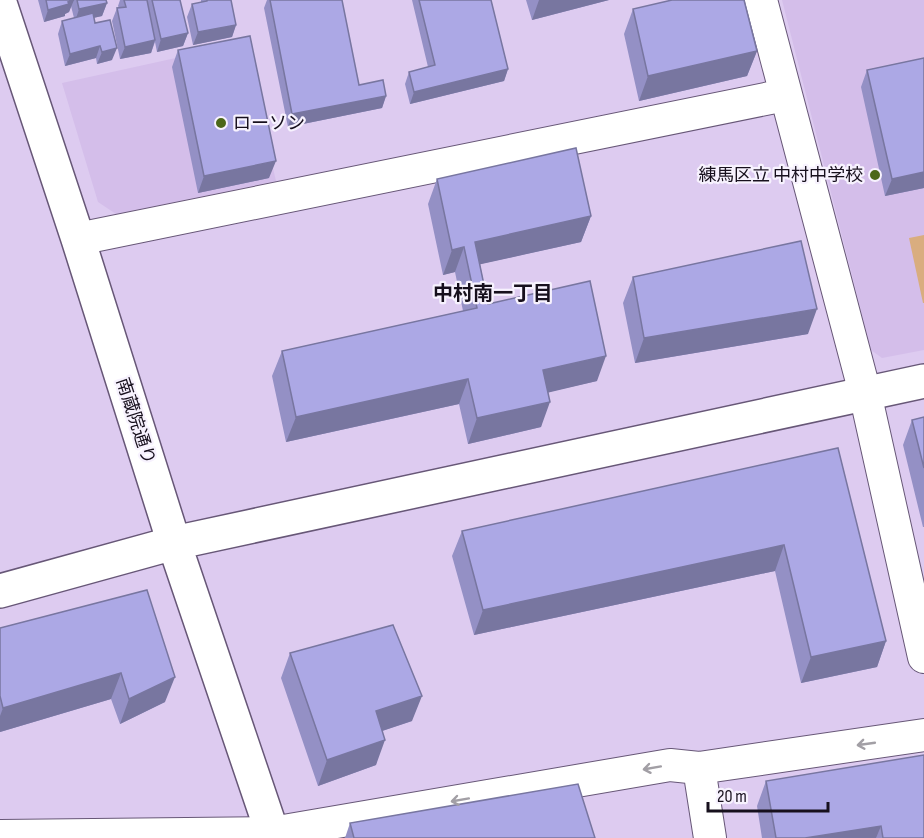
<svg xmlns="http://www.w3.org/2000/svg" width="924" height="838" font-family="'Sofia Sans Condensed','Noto Sans JP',sans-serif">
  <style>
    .built { fill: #d4beea }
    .grass { fill: #d9ad7f }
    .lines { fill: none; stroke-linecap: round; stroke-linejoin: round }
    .street-casing { stroke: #675777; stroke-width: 34 }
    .secondary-casing { stroke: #675777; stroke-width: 36 }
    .street { stroke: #fff; stroke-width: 32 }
    .secondary { stroke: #fff; stroke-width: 33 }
    .wall { fill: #9490c5 }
    .shaded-wall { fill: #7876a0 }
    .building { fill: #aca8e5; stroke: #7876a0; stroke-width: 1.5 }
    .oneway { stroke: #a29fa5 }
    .poi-dot { fill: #4c671a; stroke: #f7f2fe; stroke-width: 2 }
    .labels { text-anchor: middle; stroke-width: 4.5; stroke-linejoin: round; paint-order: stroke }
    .poi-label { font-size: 18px; fill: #17101d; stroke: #f7f2fe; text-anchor: start }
    .street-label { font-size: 18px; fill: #17101d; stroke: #f7f2fe }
    .neighbourhood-label { font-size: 20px; font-weight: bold; fill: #17101d; stroke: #f7f2fe }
  </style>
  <rect width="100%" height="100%" fill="#ddcbf0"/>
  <path class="built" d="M782,0H924V350L882,358L871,350Z
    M244,43L276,181L116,214L98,202L62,83Z"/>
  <path class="grass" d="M924,235V303H923L909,238Z"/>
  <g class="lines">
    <defs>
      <path id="street" d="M761,0L865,393L924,657
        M78,239L785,95
        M699,768L710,838
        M0,836L272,833L670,765L699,768L924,735"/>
      <path id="secondary" d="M0,3L78,239L174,543L274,838
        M0,591L174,543L924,381"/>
    </defs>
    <use href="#street" class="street-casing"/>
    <use href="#secondary" class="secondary-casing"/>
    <use href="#street" class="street"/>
    <use href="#secondary" class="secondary"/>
  </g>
  <path class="wall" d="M38,0H106L107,3L102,16L93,18L95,23L112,60L97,64L96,58L65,66L58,34L62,21L74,18L71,6L69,12L65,14V16L44,22Z
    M120,0H180L188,33L183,46L157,52L155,42L151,53L120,59L112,21L117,8H119L118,6Z
    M201,0H231L236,25L232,37L193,45L187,17L192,4L201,3Z
    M267,0H342L359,85L386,96L382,108L288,127L264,8Z
    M412,0H491L508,69L504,81L410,104L405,84L409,72L428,67Z
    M526,0H609L532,20Z
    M633,9L757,51L747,76L639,101L624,34Z
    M178,50L269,178L198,193L172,67Z
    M924,58V188L885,196L861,87L867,70Z
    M437,179L591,216L581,242L480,264L488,304L597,381L548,392L541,427L468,444L459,404L286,442L272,376L282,351L463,311L455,272L443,275L428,204Z
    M633,277L808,334L635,363L623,303Z
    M924,417V527H923L903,445L912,420Z
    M838,448L886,641L877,667L801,683L775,571L474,635L452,556L462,531Z
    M147,590L165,702L120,724L111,699L0,732V628Z
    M290,653L412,721L382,731L376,765L318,786L281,678Z
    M766,781L924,838H762L757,806Z
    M350,823L595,838H345Z"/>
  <path class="shaded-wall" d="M74,0L69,12L65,14V16L44,22L48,10Z
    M539,0H609L532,20Z
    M107,3L102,16L75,22L79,9Z
    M236,25L232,37L193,45L198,32Z
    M188,33L183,46L157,52L161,39Z
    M155,40L151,53L120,59L125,47Z
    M100,46L96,58L65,66L70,54Z
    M117,48L112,60L97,64L102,52Z
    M757,51L747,76L639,101L648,76Z
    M508,69L504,81L410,104L414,92Z
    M386,96L382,108L288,127L292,114Z
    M276,161L269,178L198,193L204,176Z
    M924,172V188L885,196L892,179Z
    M591,216L581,242L468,267L475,242Z
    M464,247L455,272L443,275L452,250Z
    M817,309L808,334L635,363L644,338Z
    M606,356L597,381L534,396L543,370Z
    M468,379L459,404L286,442L296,417Z
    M550,402L541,427L468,444L477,418Z
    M784,545L775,571L474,635L483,610Z
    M886,641L877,667L801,683L811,657Z
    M121,673L111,699L0,732V716L3,708Z
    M175,677L165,702L120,724L129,699Z
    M422,696L412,721L367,736L376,711Z
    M385,740L376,765L318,786L327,760Z
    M881,826L876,838H805Z"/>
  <path class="building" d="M46,0H74L68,2L69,4L48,10Z
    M77,0H106L107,3L79,9Z
    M124,0H147L155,40L125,47L117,8L126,7Z
    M152,0H180L188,33L161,39Z
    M207,0H231L236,25L198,32L192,4L207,1Z
    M270,0H342L359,85L383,80L386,96L292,114Z
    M419,0H491L508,69L414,92L409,72L435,65Z
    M672,0H744L757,51L648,76L633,9Z
    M93,13L95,23L110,20L117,48L102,52L100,46L70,54L62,21Z
    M250,36L276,161L204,176L178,50Z
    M924,58V172L892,179L867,70Z
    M576,148L591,216L475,242L488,304L590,281L606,356L543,370L550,402L477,418L468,379L296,417L282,351L477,308L464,247L452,250L437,179Z
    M801,241L817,309L644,338L633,277Z
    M924,417V468L912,420Z
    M838,448L886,641L811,657L784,545L483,610L462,531Z
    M147,590L175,677L129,699L121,673L3,708L0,696V628Z
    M393,625L422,696L376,711L385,740L327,760L290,653Z
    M924,755V838H883L881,826L805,838H776L766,781Z
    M578,784L595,838H354L350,823Z"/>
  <defs><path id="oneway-shaft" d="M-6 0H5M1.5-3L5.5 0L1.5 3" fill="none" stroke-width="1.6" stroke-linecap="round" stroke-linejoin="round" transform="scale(1.5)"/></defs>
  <g class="oneway">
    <use href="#oneway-shaft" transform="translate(866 744) rotate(172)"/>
    <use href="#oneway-shaft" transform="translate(652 768) rotate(170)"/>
    <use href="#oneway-shaft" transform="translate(460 800) rotate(170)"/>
  </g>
  <g class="poi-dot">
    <circle cx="221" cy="123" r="6"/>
    <circle cx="875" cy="175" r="6"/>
  </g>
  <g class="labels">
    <g class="poi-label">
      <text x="233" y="129">ローソン</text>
      <text x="863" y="181" text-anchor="end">練馬区立 中村中学校</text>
    </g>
    <g class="street-label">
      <text transform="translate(136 421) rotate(72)" y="6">南蔵院通り</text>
    </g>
    <g class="neighbourhood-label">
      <text x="493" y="300">中村南一丁目</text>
    </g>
  </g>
  <path d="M708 802v9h120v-9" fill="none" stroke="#17101d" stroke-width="3"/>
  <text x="717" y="802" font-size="18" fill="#17101d" stroke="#f7f2fe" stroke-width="4.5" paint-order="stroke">20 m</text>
</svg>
